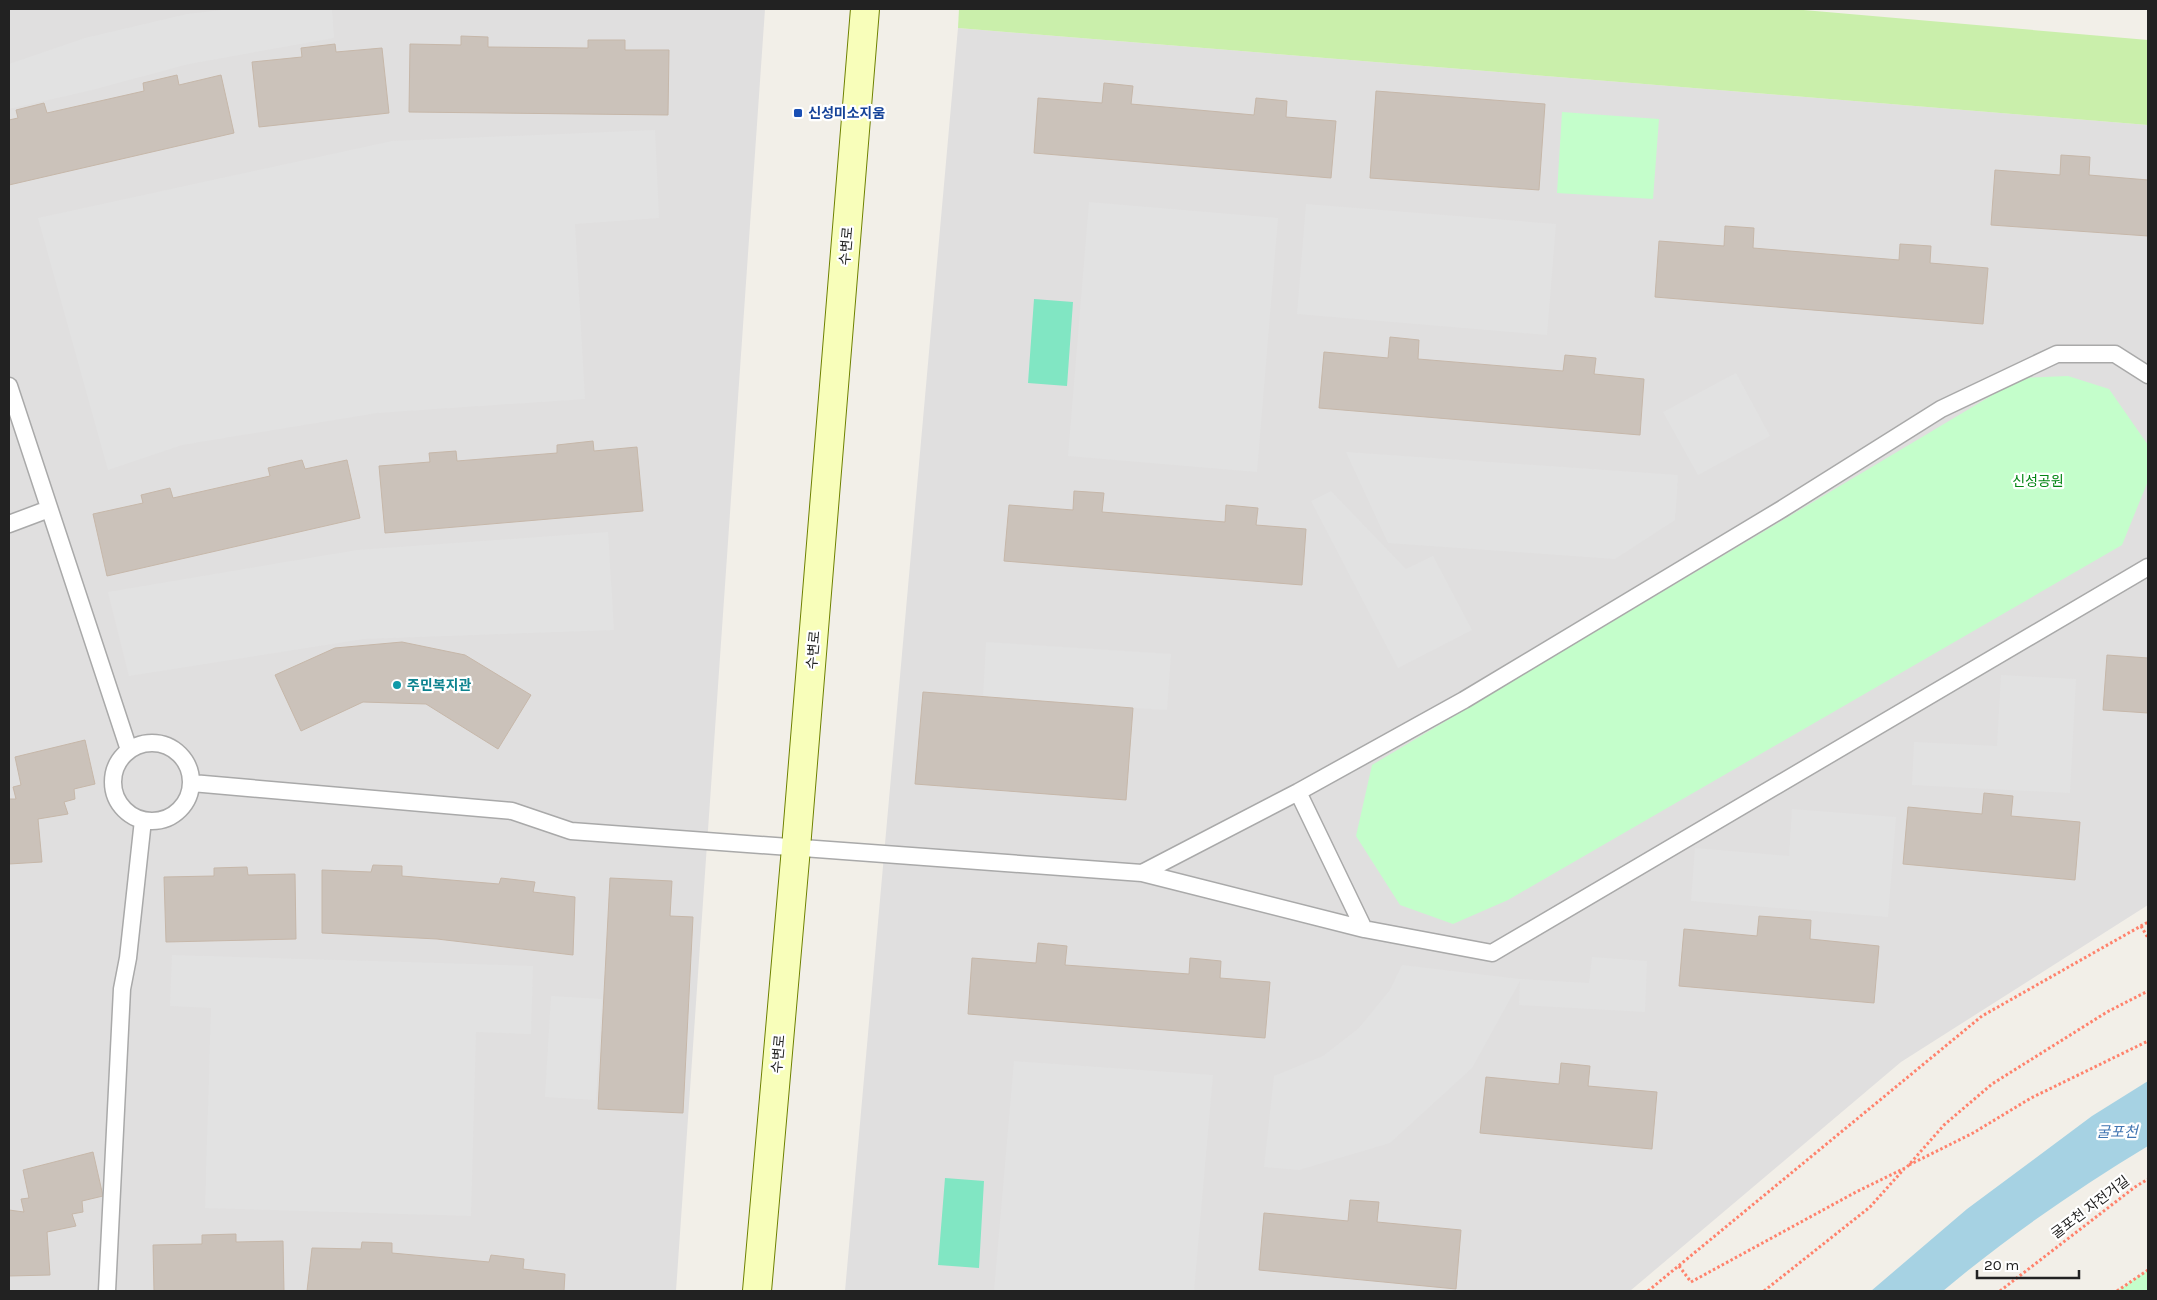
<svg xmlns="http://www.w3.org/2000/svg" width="2157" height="1300" font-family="Karla,'Noto Sans KR',sans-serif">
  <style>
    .residential { fill: #e0dfdf }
    .grass { fill: #caefab }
    .park { fill: #c4fecb }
    .pitch { fill: #81e6c3 }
    .parking { fill: #e2e2e2 }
    .water { fill: #a6d2e3 }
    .building { fill: #cbc2ba; stroke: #c6b7a9 }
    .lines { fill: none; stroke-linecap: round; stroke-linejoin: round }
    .service-casing { stroke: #a9a9a9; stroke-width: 19 }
    .secondary-casing { stroke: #6e8100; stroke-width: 30 }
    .path { stroke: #ff826c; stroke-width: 3; stroke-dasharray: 2.5 2.5; stroke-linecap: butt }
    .service { stroke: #fff; stroke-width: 16 }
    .secondary { stroke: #f8feba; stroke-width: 28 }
    .transit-dot { fill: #1a4fb4; stroke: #fff; stroke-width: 2 }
    .culture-dot { fill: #0f9aa8; stroke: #fff; stroke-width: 2 }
    .labels { text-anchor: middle; stroke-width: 4.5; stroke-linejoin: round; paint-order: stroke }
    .transit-label { font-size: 14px; font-weight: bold; fill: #164399; stroke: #fff; text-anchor: start }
    .street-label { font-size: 14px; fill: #222; stroke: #fff }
    .park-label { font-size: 14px; fill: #048614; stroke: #fff }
    .culture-label { font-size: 14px; font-weight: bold; fill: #0d838f; stroke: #fff; text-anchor: start }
    .water-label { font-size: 15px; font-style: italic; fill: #4276b2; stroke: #fff }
  </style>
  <rect width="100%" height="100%" fill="#f2efe8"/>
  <path class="residential" d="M9,9H765L676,1291H9Z
    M958,28L2148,125V905L1901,1062L1630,1291H845Z"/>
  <path class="grass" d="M959,9H1792L2148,40V125L958,28Z"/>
  <path class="park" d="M1562,112L1659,119L1653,199L1557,193Z
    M2068,376L2109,389L2148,445V481L2122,545L1508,900L1453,924L1400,905L1356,836L1372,765L2021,378Z
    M2148,1270V1291H2117Z"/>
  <path class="pitch" d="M1034,299L1073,302L1067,386L1028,383Z
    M945,1178L984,1181L979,1268L938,1265Z"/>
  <path class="parking" d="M231,9H332L334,38L189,64L88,91L9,109V64L85,38L187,14Z
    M655,130L659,218L575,224L585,399L377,413L182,445L108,470L38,218L392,141Z
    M1089,202L1278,218L1257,472L1068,456Z
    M1306,204L1556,224L1547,335L1297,314Z
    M1736,373L1770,436L1698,475L1663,412Z
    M1346,452L1678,475L1675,520L1615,559L1388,543Z
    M1331,491L1406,569L1433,556L1472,630L1398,668L1311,501Z
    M608,532L614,630L364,639L129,676L108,592L357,550Z
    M986,642L1171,654L1167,710L983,698Z
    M2001,675L2076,679L2070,793L1912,785L1914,742L1997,746Z
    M1792,809L1896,817L1888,917L1691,901L1695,848L1789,856Z
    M172,955L533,966L531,1034L476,1032L471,1216L205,1208L211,1008L170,1006Z
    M1592,957L1647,961L1645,1012L1519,1005L1520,981L1472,1068L1390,1143L1299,1170L1264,1167L1274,1076L1323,1056L1359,1028L1390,990L1402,965L1520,979L1589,983Z
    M551,996L602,999L596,1100L545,1097Z
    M1014,1061L1213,1075L1194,1291H994Z"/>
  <path class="water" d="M2148,1081V1146C2077,1189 2007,1237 1943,1291H1871L1967,1209L2092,1116Z"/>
  <path class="building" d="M461,36L488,37V47L588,48V40H625V50H669L668,115L409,112L410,44L461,45Z
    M335,44L336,52L382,48L389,113L259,127L252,62L302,57L301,48Z
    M177,75L179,85L221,75L234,133L9,185V120L18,118L16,110L44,103L47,113L144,91L143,83Z
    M1104,83L1133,86L1131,104L1254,115L1256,98L1287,101L1286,117L1336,121L1331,178L1034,153L1038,98L1102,103Z
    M1376,91L1545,104L1539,190L1370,178Z
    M2061,155L2090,157L2089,175L2148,180V236L1991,225L1995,170L2060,175Z
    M1725,226L1754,228L1753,248L1899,260L1900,244L1931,246L1930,263L1988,268L1983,324L1655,297L1659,241L1724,246Z
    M1390,337L1419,340L1418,359L1563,371L1565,355L1596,358L1594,374L1644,379L1640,435L1319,408L1324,352L1388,358Z
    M593,441L594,451L637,447L643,511L385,533L379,466L430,462L429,453L456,451L457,461L557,453V445Z
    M302,460L305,469L347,460L360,518L107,576L93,514L143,503L141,495L170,488L173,498L270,476L268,468Z
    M1074,491L1104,493L1102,512L1225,522L1226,505L1258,508L1256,525L1306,529L1302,585L1004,561L1009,505L1073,510Z
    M402,642L465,655L531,695L498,749L426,704L363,702L301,731L275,675L335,648Z
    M2107,655L2148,658V713L2103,710Z
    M923,692L1133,708L1126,800L915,784Z
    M85,740L95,784L74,789L75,799L64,802L68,814L38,819L42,862L9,864V799H16L13,787L21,785L15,757Z
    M1984,793L2013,796L2011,816L2080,822L2075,880L1903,864L1908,807L1982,814Z
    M373,865L402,866V876L499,884L501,878L535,882L533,892L575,897L573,955L437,939L322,933V870L371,872Z
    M247,867L248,875L295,874L296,939L166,942L164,877L214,876V868Z
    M610,878L672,881L670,916L693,917L683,1113L598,1109Z
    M1759,916L1811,920L1810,939L1879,946L1874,1003L1679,986L1684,929L1757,936Z
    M1038,943L1067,946L1065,965L1189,974L1190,958L1221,961L1220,978L1270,982L1265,1038L968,1014L972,958L1036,963Z
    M1561,1063L1590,1066L1588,1086L1657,1092L1652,1149L1480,1133L1486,1077L1559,1084Z
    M93,1152L103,1196L82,1201L83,1212L72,1214L76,1226L47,1232L50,1275L9,1276V1210L24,1212L21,1199L29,1198L23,1170Z
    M1350,1200L1379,1202L1377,1222L1461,1230L1456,1289L1259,1270L1264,1213L1348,1221Z
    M236,1234V1242L283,1241L284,1291H154L153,1245L202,1244V1235Z
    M362,1242L392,1243V1253L489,1262L491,1255L524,1259L523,1269L565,1274L564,1291H307L312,1248L361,1249Z"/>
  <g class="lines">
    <defs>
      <path id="service" d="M9,386L129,750
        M9,524L49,509
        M113 782a39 39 0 1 1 78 0a39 39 0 1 1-78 0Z
        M192,783L512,811L571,831L1142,873L1298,792L1464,700L1782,509L1941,409L2057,354H2115L2148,375
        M1298,792L1364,929L1492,953L2148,567
        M1142,873L1364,929
        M107,1291L122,989L128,958L143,820"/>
      <path id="secondary" d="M757,1291L796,848L865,9"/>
    </defs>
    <use href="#service" class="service-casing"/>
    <use href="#secondary" class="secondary-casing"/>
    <path class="path" d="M2141,926L2148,938
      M1909,1165L1973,1133L2031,1098L2148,1041
      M1679,1266L1691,1282L1856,1192L1907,1167L1944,1125L1992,1084L2107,1012L2148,991
      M1648,1291L1982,1016L2148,922
      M1764,1291L1870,1207L1904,1169
      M2000,1291L2135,1187L2148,1179
      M2117,1291L2148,1270"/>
    <use href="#service" class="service"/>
    <use href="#secondary" class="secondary"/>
  </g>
  <rect class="transit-dot" x="793" y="108" width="10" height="10" rx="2.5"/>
  <circle class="culture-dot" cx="397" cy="685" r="5"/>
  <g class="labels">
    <g class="transit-label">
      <text x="808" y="118">신성미소지움</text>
    </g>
    <g class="street-label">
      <text transform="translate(846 246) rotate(-85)" y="5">수변로</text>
      <text transform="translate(813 650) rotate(-85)" y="5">수변로</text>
      <text transform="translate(778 1054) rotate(-85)" y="5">수변로</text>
      <text transform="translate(2090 1207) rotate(-37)" y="5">굴포천 자전거길</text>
    </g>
    <g class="park-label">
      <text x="2038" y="486">신성공원</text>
    </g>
    <g class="culture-label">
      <text x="407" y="690">주민복지관</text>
    </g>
    <g class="water-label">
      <text x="2117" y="1137">굴포천</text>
    </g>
  </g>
  <rect width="2157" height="1300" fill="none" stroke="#222222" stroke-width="20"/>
  <path d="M1977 1270v8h102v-8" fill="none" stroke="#222222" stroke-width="2.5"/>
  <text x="1984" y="1270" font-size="15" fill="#222222" stroke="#ffffff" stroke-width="4" paint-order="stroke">20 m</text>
</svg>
